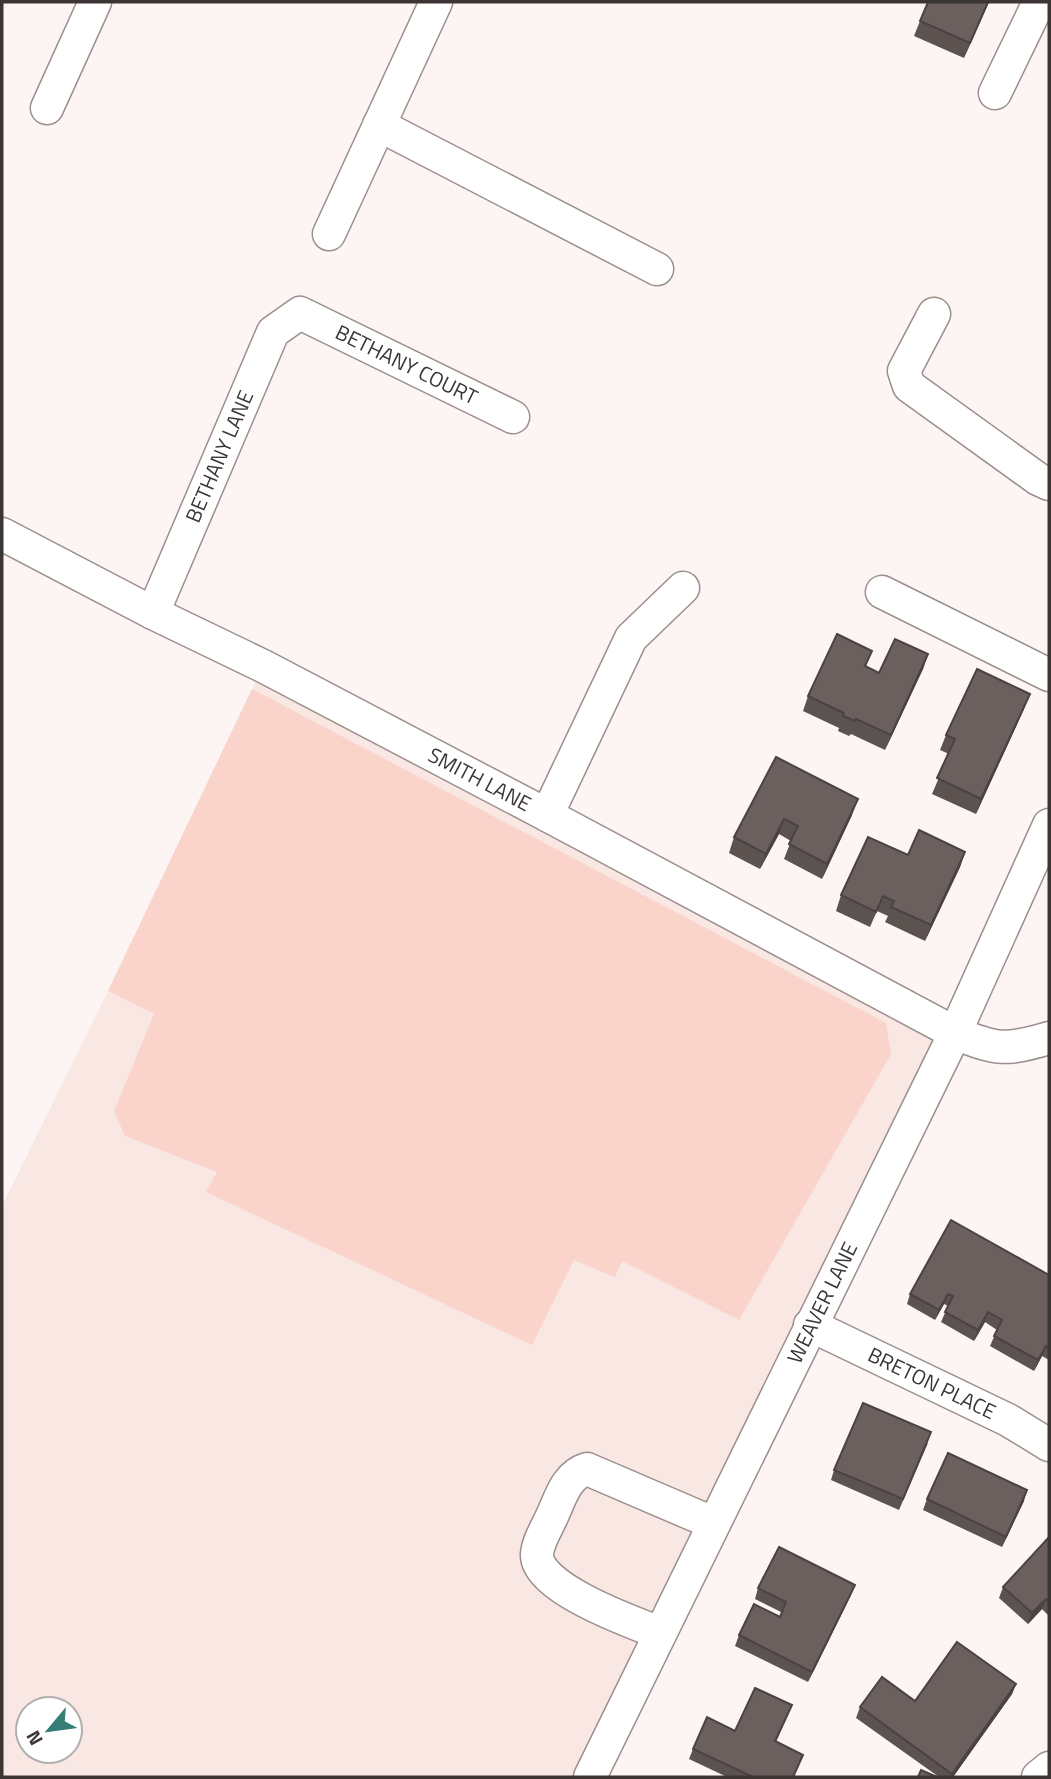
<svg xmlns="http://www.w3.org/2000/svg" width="1051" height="1779" font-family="'Titillium Web',sans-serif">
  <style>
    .built { fill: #f9e7e3; fill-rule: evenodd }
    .green { fill: #fad3ca }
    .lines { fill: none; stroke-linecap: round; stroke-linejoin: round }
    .minor-casing { stroke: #9b8f8c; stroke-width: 35 }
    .minor { stroke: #fff; stroke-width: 32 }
    .wall { fill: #5c5350 }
    .shaded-wall { fill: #4b4341 }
    .building { fill: #6b605d; stroke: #4b4341; stroke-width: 2 }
    .labels { text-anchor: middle; stroke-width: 7; stroke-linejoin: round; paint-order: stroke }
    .street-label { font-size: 21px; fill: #3b3634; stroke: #fff }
  </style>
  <rect width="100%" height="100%" fill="#fdf5f3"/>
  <path class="built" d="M263,666L955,1033L590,1777H2V1206L108,991ZM28,1709H70V1751H28Z"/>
  <path class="green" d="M252,689L886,1023L891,1054L739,1320L622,1261L615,1277L574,1260L532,1345L206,1192L217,1172L125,1136L114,1111L154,1014L108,991Z"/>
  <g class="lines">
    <defs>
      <g id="minor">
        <path d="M995,93L1039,2"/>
        <path d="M47,108L95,2"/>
        <path d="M379,125L657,269"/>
        <path d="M329,234L436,2"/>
        <path d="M934,314L904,371L909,386L1038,479L1049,484"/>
        <path id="s1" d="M2,534L153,613L263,666L547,815L955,1033C997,1050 1005,1051 1049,1038"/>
        <path d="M882,592L1049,675"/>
        <path id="s2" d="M153,613L273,332L300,313L513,417"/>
        <path d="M547,815L631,638L683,588"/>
        <path id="s3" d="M810,1325L1008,1420L1049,1445"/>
        <path d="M660,1633C634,1623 535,1588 537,1554C538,1541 548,1526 553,1514C561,1496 567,1475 587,1469L713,1523"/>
        <path id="s4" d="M590,1777L955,1033L1049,825"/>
        <path d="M1038,1777L1049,1768"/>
      </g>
    </defs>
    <use href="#minor" class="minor-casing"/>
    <use href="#minor" class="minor"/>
  </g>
  <path class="wall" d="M989,2L964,58L914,36L920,21Z
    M928,654L923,669L885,750L851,734L849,736L838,731L839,728L803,711L808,696L866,667L879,673Z
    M1024,709L976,814L932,794L949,754L940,750L946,735Z
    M776,757L852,815L822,879L784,859L791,841L779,834L760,869L729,853L734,837Z
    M965,852L960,867L925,941L885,922L888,916L877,911L870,927L836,911L841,895L908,855Z
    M1049,1275V1360L1042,1356L1034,1371L990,1346L997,1330L985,1322L974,1341L941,1322L948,1306L944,1304L935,1320L907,1304L910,1294Z
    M928,1443L899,1510L831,1480L834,1470Z
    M927,1499L1024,1501L1002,1547L923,1510Z
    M1049,1537V1616L1042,1609L1028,1624L999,1598L1003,1587Z
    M758,1588L851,1595L808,1682L735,1646L739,1635L780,1617L781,1612L755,1599Z
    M1016,1684L1012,1694L953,1777H939L856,1718L860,1707L915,1701Z
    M788,1715L776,1742L803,1755L794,1777H727L689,1759L693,1749L735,1731Z"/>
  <path class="shaded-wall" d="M988,2H989L964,58L970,43Z
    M928,654L923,669L885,750L891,735Z
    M1030,694L1024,709L976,814L981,799Z
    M858,799L852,815L822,879L827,864Z
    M784,819L779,834L760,869L766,854Z
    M965,852L960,867L925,941L931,925Z
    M948,1294L944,1304L935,1320L939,1310Z
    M988,1312L985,1322L974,1341L978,1330Z
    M1046,1346L1042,1356L1034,1371L1038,1360Z
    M1027,1490L1024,1501L1002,1547L1006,1537Z
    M855,1585L851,1595L808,1682L812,1672Z
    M1046,1599L1042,1609L1028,1624L1032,1613Z
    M1016,1684L1012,1694L953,1777H951L952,1774Z"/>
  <path class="building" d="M928,2H988L970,43L920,21Z
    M837,634L872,651L865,666L879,673L895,639L928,654L891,735L856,719L855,721L843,716L844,713L808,696Z
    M977,669L1030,694L981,799L937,778L955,739L946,735Z
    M776,757L858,799L827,864L789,844L798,826L784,819L766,854L734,837Z
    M919,830L965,852L931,925L891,907L894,901L883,896L876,912L841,895L868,837L908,855Z
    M951,1220L1049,1275V1348L1046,1346L1038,1360L994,1336L1002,1320L988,1312L978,1330L945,1312L953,1296L948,1294L939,1310L910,1294Z
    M863,1403L931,1432L903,1499L834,1470Z
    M948,1453L1027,1490L1006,1537L927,1499Z
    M1049,1537V1602L1046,1599L1032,1613L1003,1587Z
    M779,1547L855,1585L812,1672L739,1635L754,1604L780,1617L786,1602L758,1588Z
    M957,1642L1016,1684L952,1774L860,1707L882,1677L915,1701Z
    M755,1688L792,1705L775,1741L803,1755L793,1777H753L693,1749L707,1717L735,1731Z
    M921,1770L937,1777H918Z"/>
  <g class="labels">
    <g class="street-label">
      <text dy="7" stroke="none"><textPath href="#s2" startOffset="457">BETHANY COURT</textPath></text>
      <text dy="7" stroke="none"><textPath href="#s2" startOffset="170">BETHANY LANE</textPath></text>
      <text dy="7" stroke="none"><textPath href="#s1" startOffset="537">SMITH LANE</textPath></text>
      <text dy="7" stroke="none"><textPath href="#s4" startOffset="528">WEAVER LANE</textPath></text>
      <text dy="7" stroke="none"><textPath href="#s3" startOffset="135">BRETON PLACE</textPath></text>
    </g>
  </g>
  <rect width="1051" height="1779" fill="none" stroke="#3b3634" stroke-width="7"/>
  <g transform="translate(49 1730) rotate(241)"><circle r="33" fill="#ffffff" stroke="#b1afae" stroke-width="2"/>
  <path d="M0-5L12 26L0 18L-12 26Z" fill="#357d77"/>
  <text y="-10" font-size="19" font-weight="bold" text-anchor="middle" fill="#3b3634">N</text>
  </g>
</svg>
